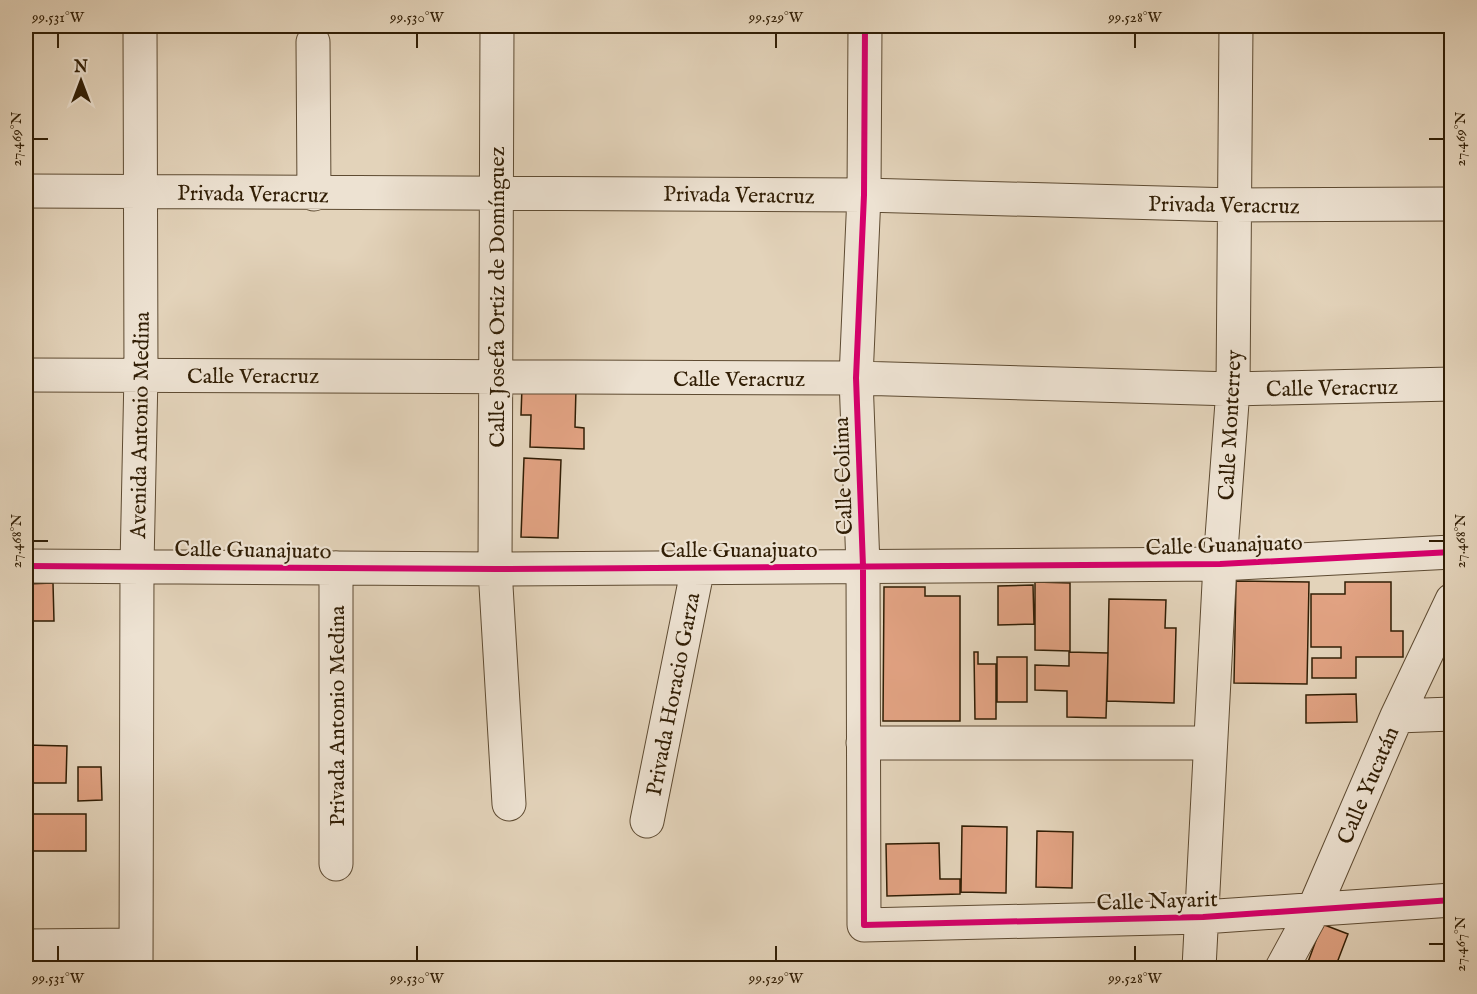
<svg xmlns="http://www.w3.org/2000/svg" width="1477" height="994" font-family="'IM FELL English',serif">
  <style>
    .building { fill: #e1a282; stroke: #311e05; stroke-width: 1.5 }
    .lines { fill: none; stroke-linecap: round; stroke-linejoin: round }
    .minor-casing { stroke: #5e4b32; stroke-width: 35 }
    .minor { stroke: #ede2d2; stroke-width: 33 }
    .cycleway-casing { stroke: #ede2d2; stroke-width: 10 }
    .cycleway { stroke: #d6006c; stroke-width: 6 }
    .ticks { fill: none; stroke: #311e05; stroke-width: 2 }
    .labels { text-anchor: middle; stroke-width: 4.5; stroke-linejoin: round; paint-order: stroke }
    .street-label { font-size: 22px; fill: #311e05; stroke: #ede2d2 }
    .neatline { fill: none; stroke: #311e05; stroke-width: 2 }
    .ticks-label { font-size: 15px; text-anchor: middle; fill: #311e05 }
  </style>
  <rect width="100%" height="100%" fill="#e3d3ba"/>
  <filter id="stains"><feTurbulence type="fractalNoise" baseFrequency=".00333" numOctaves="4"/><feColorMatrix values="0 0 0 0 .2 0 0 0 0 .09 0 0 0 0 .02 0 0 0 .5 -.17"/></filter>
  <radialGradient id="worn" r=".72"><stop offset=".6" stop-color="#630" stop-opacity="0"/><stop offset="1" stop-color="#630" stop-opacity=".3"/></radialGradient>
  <path class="building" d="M522,387L576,388L575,427L584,428V449L530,447L531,415H521Z
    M524,458L561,460L558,538L521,537Z
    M1236,581L1309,582L1307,684L1234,683Z
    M1035,582L1070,583V651L1035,650Z
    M1345,582H1391V631H1403V657H1356V678H1312V658H1341V647H1311V594H1345Z
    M53,583L54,621H27L26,584Z
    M1033,585L1034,624L998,625V586Z
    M884,587H925V596H960V721H883Z
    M1109,599L1166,600L1165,628H1176L1174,703L1107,701Z
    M974,652H978V664H996V719H975Z
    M1069,652L1108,653L1106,718L1067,717V691L1035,690V665L1069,666Z
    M997,657H1027V702H997Z
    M1356,694L1357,722L1306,723V695Z
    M26,745L67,746L66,783H26Z
    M78,767H101L102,800L78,801Z
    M26,814H86V851H26Z
    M962,826L1007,827L1006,893L961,892Z
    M1037,831L1073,832L1072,888L1036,887Z
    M939,843L940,879H960V894L887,896L886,844Z
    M1322,924L1348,934L1335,968H1325L1308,962Z"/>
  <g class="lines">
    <defs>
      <path id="minor" d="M497,26L495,569L509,804
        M865,26L864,195L856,378L863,566L864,925L1203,917L1452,900
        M313,42L314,194
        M26,191L864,195L1234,205L1452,204
        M26,375L856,378L1233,389L1452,384
        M26,566L495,569L1220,564L1452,552
        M336,568V864
        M1397,716L1452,714
        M863,743H1210
        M647,821L698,567
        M26,946L136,945
        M136,968L137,566L141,374L140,26
        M1199,968L1220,564L1233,389L1236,26
        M1282,968L1313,911L1397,716L1452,600"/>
    </defs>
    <use href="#minor" class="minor-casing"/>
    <use href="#minor" class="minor"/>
    <defs>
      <path id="cycleway" d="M865,26L864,195L856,378L863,566L864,925L1203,917L1452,900
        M26,566L495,569L1220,564L1452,552"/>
    </defs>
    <use href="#cycleway" class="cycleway-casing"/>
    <use href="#cycleway" class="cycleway"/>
  </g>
  <path class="ticks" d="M58,33V48M417,33V48M776,33V48M1135,33V48M33,139H48M1429,139H1444M33,541H48M1429,541H1444M1429,944H1444M58,946V961M417,946V961M776,946V961M1135,946V961"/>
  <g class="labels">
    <g class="street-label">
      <text transform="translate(253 193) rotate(1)" y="8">Privada Veracruz</text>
      <text transform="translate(739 194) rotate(1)" y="8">Privada Veracruz</text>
      <text transform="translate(1224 204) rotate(1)" y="8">Privada Veracruz</text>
      <text transform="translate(496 297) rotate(-90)" y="8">Calle Josefa Ortiz de Domínguez</text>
      <text x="253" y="383">Calle Veracruz</text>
      <text x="739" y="386">Calle Veracruz</text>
      <text transform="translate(1332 387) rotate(-1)" y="8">Calle Veracruz</text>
      <text transform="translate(139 425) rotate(-89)" y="8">Avenida Antonio Medina</text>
      <text transform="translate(1229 425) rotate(-87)" y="8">Calle Monterrey</text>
      <text transform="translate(842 476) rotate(-92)" y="8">Calle Colima</text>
      <text transform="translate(1224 544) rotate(-2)" y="8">Calle Guanajuato</text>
      <text transform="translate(253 549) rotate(1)" y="8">Calle Guanajuato</text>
      <text x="739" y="557">Calle Guanajuato</text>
      <text transform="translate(672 694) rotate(-79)" y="8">Privada Horacio Garza</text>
      <text transform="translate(336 716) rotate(-90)" y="8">Privada Antonio Medina</text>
      <text transform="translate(1367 785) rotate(-67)" y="8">Calle Yucatán</text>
      <text transform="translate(1157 900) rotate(-2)" y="8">Calle Nayarit</text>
    </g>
  </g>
  <rect width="1477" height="994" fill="none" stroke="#e3d3ba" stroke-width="66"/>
  <g transform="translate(81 81)" stroke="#ede2d2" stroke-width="4.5" paint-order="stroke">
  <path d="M0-4.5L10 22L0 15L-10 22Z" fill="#311e05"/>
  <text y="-9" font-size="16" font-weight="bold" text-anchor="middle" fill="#311e05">N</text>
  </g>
  <rect x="33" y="33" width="1411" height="928" class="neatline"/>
  <g class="ticks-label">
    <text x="58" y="22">99.531°W</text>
    <text x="417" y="22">99.530°W</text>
    <text x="776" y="22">99.529°W</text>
    <text x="1135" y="22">99.528°W</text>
    <text transform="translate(16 139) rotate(-90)" y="5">27.469°N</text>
    <text transform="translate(1460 139) rotate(-90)" y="5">27.469°N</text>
    <text transform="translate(16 541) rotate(-90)" y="5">27.468°N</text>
    <text transform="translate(1460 541) rotate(-90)" y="5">27.468°N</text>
    <text transform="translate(1460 944) rotate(-90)" y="5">27.467°N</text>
    <text x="58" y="983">99.531°W</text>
    <text x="417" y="983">99.530°W</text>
    <text x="776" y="983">99.529°W</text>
    <text x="1135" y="983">99.528°W</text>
  </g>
  <rect width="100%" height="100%" filter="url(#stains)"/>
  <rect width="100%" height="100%" fill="url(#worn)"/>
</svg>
